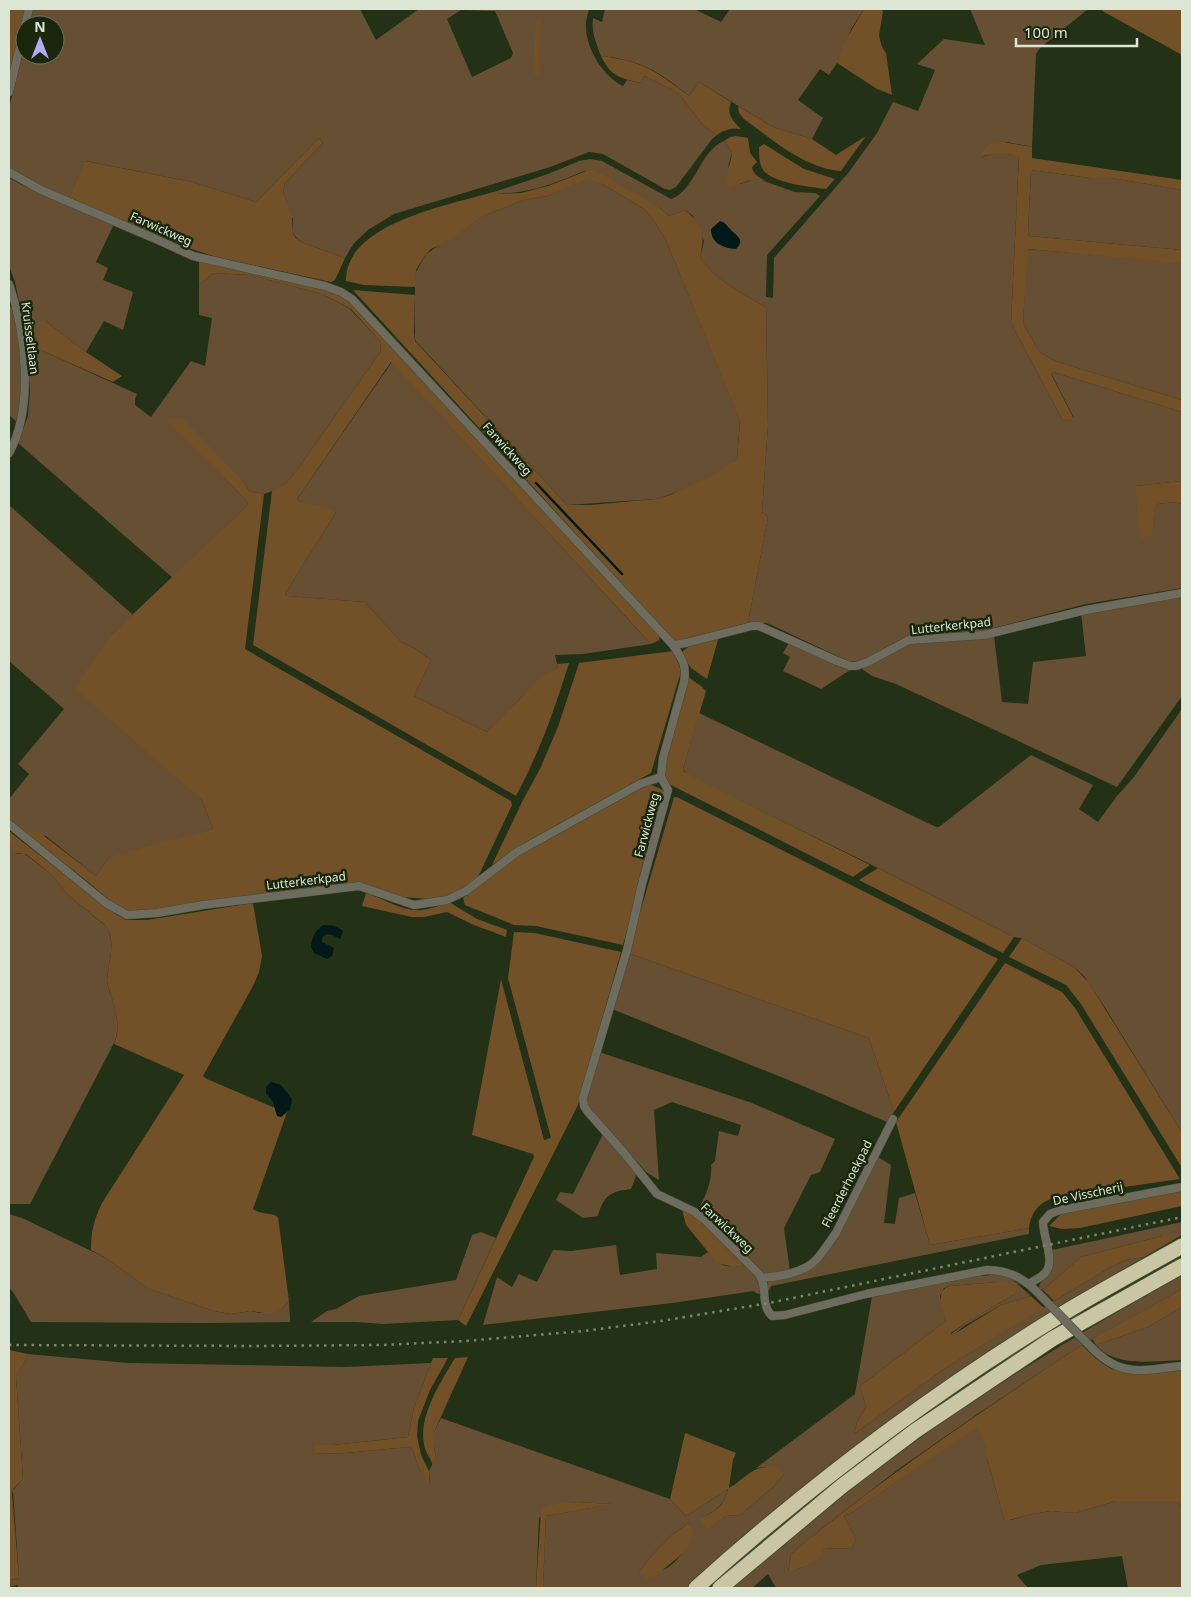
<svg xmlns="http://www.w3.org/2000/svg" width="1191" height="1597" font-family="'Noto Sans',sans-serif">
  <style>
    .green { fill: #674f33; fill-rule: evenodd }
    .forest { fill: #725028 }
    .water { fill: #031818 }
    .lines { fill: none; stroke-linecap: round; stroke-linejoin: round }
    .stream { stroke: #031818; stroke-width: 2.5 }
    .street-casing { stroke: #414e35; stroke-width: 9 }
    .highway-casing { stroke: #414e35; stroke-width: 17 }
    .street { stroke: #6e6c5e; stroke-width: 8 }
    .highway { stroke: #cac5a2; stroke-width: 15 }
    .rail { stroke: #7b8771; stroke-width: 2.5; stroke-dasharray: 2.5 5; stroke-linecap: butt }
    .street-bridge-casing { stroke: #414e35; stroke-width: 9; stroke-linecap: butt }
    .street-bridge { stroke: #6e6c5e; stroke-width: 8 }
    .labels { text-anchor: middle; stroke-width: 5; stroke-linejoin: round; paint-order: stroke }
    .street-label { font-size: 12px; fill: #dce6d5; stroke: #1a270d }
  </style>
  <rect width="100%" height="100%" fill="#233117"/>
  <path class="green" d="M33,9H360L376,40L419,9H589C588,14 586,19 586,24C585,48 603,76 623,86L627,80L641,83L644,76L673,90L680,95L703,125L717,135L712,139L676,187L670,190L665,189L603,154L589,152L550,167L394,214L368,230L354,243L345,258L301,242L295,236L292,231L293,219L283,192L285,183L323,143L319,138L256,202L192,182L86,161L69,198L24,179L9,170V108L25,43V55H55V25H29ZM461,10L495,11L513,53L511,58L472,77L447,19Z
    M605,9H694L721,22L730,9H864L851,29L837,63L829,75L820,69L798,100L823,118L812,139L773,127L699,82L689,96C657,70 643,61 601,56C596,43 591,32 593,18L602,22Z
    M970,9H1088L1040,48L1036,54L1032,147L1007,142L981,157L999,152L1019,156L1011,323L1063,421L1074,418L1051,373L1053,372L1182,412V481L1135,486L1153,533L1154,508L1158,504L1174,502L1182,504V588L1086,604L978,632L908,637C888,643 871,661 850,662L767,623H748L768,517L762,512L768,425L766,307C742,294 717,281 700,258L704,241L693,216L685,210L669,216L660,208L584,171C553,184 534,192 499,194L497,191L548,174L579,161L590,159L602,161L671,199C695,191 700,150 724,141L732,152L728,167L740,184L755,179L761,180L795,192L815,193L820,196L767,255L766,297L773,298L774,258L849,172L877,133L893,102L918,111L935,70L917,64L944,39L985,45Z
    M1031,170L1090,178H1112L1182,190V250L1029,236L1028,233Z
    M9,178L26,187L114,224L96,262L108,268L103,280L133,292L123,330L104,321L86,352L45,321L43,351L137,394L135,399V405L151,417L191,361L205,366L212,318L199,315V285L213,273L250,275L322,294L350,309L380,341L381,351L297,470L286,483L280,488L264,494L249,491L244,482L166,419L247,501L248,505L173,578L18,443L28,416L30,390L24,324L15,282L9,266Z
    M586,178L604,185L644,209L654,221L665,238L740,420L737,460C714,477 683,491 656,499L567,505L415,340V274L426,254L485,215L524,200L547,196Z
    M1027,249L1182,262V400L1055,361L1041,353L1036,346L1023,323Z
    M9,305L14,310L16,317L24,389L18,423L9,415Z
    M392,362L636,628L651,644L583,654L555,655L558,668C541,676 534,684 521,698C510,710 498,721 487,732L414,696L431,660L414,648L401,642L365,602L287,596L285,594L336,512L299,501L297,499Z
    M9,505L133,615L111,635L194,792L202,800L213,829L107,860L96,876L46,836L28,832H23L9,821V799L29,774L18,764L64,709L9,661Z
    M1182,596V696L1117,787L896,684L872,676L862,669L863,667L910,644L967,640L994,636L1002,702L1028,704L1033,662L1086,656L1081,613Z
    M790,641L850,670L821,689L783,671L790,657L783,653Z
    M1182,709V1133L1106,1009L1084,976L1074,967L1022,938L1014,937L878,868L686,774L683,769L699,713L936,827H939L1031,755L1093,785L1079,809L1098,822L1117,796L1134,777Z
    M9,831L10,846L17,854H25L52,875L69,896L106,926C117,945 108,961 107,980C107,985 110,991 111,995C116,1010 120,1026 115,1041L30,1204H9Z
    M628,953L869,1038L894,1112L887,1122L796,1083L612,1009Z
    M599,1052L752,1103L835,1139L820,1172L811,1175L784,1228L790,1272L765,1275L758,1270L699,1207C706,1198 713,1176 711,1165L715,1161L719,1131L738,1136L741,1125L672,1102L654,1110L659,1180L646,1172L585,1102Z
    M603,1134L637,1173L631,1189C611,1191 603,1196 598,1216L583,1218L556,1200L560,1192L573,1194Z
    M878,1157L891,1165L884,1223L895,1224L899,1198L915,1193L930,1245L1029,1228V1234L771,1286L768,1292L766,1293L767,1283L770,1280L811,1266L837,1238Z
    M9,1214L22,1218L106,1258L149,1289L214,1311L231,1314L251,1311L259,1313L281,1310L289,1301L290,1322L201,1323L31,1322L13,1292L9,1288Z
    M1182,1222V1235L1180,1236H1162L1081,1257L1043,1290L1039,1289C1039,1278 1052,1274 1053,1263C1054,1259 1052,1255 1052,1250Z
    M481,1232L496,1238L458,1320L383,1324L356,1322H311L327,1311L336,1309L359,1296L456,1280L472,1235Z
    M616,1245L620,1275L657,1269L656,1253L701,1257L708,1252C721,1268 727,1268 747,1265L759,1278L760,1294L756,1293L754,1291L672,1303L483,1325L497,1277L512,1287L519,1274L537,1282L553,1250L571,1251Z
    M1144,1257L1061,1307L738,1543L687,1588H543L546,1516L612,1504L577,1502L552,1505L539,1518L536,1588H18V1585L10,1587V1580L19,1578L13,1490L23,1479L16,1376C20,1368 26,1363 28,1354L128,1363L345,1367L431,1363L414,1408L408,1437L333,1445H315L313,1454L345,1453L409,1447L413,1450L418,1466L430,1486L429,1471L436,1457L434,1446V1432L441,1418L670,1499L686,1516L728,1489C725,1504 715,1512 701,1518L706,1529L726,1516L740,1515L773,1487L784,1474L765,1467L756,1468L855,1394L872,1297L968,1277L1002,1274L1010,1277L1031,1296L1001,1305L964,1326L951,1337V1334L967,1322L1015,1294L997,1282L950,1286L944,1288L940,1296L946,1321L860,1386L866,1407L857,1422L854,1434L947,1367L1054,1301L1111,1267L1126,1260ZM689,1523L693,1538C685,1549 676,1565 663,1570C656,1572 646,1572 639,1572C652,1554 669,1535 689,1523Z
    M1182,1275V1289L1082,1345L979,1413L900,1468L830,1522L791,1554L788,1572C803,1568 816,1563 823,1549L852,1548L856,1539L844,1516L851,1513L977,1427L987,1448V1458L1004,1519L1011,1520L1032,1514L1051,1511L1075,1513L1116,1501H1177L1182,1509V1588H1128L1122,1556L1041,1565L1017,1575L1028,1588H776L768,1574L752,1588H732C808,1521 888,1458 972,1402C1040,1357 1111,1315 1182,1275Z
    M1182,1307V1360C1155,1361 1116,1368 1096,1345L1148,1327Z"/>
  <path class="forest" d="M9,9H26L9,80Z
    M864,9H880L883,11L879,36L882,47L886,53L892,95L877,89L837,63L845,41Z
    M1101,9H1182V55L1104,12Z
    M541,18L539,75L533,73L536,20Z
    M601,56C643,61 656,71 689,96L699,82L731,102C726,114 733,121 741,129C731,128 725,129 717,135L703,125L680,95L673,90L644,76L641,83C620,78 611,77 601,56Z
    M738,106L773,127L812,139L836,155L866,136L841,171C804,168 773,140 744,119L739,113Z
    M736,136L748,138L750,153L757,162L752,167C753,175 759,177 766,181C752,177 741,183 729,189C723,173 731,167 732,152L724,141L730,137Z
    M319,138L323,143L285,183L283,192L292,215V231L295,237L301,242L345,258L335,280L331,282L216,257L189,248L69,198L85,161L192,182L256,202Z
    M997,141L1032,147V158L1182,180V190L1112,178H1090L1031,170L1028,233L1029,236L1182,250V262L1178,263L1028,249L1023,323L1036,346L1041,353L1055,361L1182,400V412L1053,372L1051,374L1074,419L1063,421L1011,323L1019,157C1005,152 994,152 981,157C984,148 988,143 997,141Z
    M764,144L804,169L835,179L826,189C810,187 773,183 763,170C759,163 759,154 759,147Z
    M589,170H595L660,208L669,216L685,210C704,226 705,234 700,258C717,281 742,294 766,307L768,425L762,512L768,517L748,623L700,635L685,641L675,642L353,290L415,295L414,333L415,341L567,505H590L656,499L670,495L708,477L737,460L740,421L665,238L654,221L644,209L604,185L586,179L547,196L524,200L485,215L443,244L431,249L426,254L416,270L415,287L364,285L346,281C345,222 454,204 497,191L499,194L521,193L548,186Z
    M199,260L324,288L352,300L660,634L659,640L651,644L391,362L297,499L299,501L335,510L336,512L285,594L287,596L365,602L401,642L414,648L431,660L414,696L487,732L521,698L533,684L544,674L558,668L557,664L569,663C554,711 540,751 516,796L253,645L272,491L286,483L297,470L381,351L380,341L351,309L322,294L250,275L213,273L199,285Z
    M42,321H45L86,352L122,376L113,382L43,351L38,342L39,323Z
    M165,419H183L244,482L249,491L264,494L245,649L511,801L512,805L478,877L459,892L443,898L428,899L402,897L345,884L284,893L257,895L221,900L152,912H127L114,904L87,881L23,832L34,831L39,832L96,876L107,860L112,856L213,829L202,800L74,688L111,635L248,505L247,501Z
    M1182,481V504L1174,502L1158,504C1150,513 1157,527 1151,536L1140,538L1135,486Z
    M719,636L707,679L691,668L682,655L683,651L688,647Z
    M673,651L680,668V675L651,773L524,843L492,865L523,800L540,769L558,727L579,663Z
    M688,677L701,686L706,691L683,769L684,772L870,865L853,877L657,778Z
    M649,784L666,791L623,945L536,926L514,925L465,905L463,898L516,857Z
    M674,797H677L998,959L894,1112L869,1038L628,953Z
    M10,832L117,915L126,920H147L253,903L262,956L259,972L253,986L203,1076L207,1079L275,1108L276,1113L281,1117L287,1112L253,1209C261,1215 271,1212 278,1217L289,1301L281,1310L272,1314L251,1311L231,1314L214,1311L149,1289L106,1258L91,1250C91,1231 94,1220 102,1203L184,1075L114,1044C121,1029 116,1011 111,995C110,990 107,985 107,980C108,962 118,940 104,924L69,896L52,875L26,854L14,853L10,846Z
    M878,868L1014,937L1003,953L859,880Z
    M366,893C385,899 403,912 422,910C431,909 441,905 449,902L477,919L507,930L506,937L474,925L447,912L424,917H412L362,906Z
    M514,932L535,933L621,952L578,1105L466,1326L458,1320L534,1157L533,1154L472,1135L501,979L544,1140L551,1138L508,978Z
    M1022,938L1074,967L1089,983L1182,1133V1168L1081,1004L1066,985L1009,957Z
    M1005,963L1062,992L1075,1008L1180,1179L1055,1197C1038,1204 1032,1210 1029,1228L930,1245L896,1122Z
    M1182,1190V1206L1080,1228L1062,1229L1049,1226L1062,1213Z
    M680,1202L684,1204L747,1265L733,1267L717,1263L686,1225Z
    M1162,1236H1180L1144,1257L1126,1260L1111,1267L1054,1301L1043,1290L1081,1257Z
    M997,1282L1018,1283L1015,1294L967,1322L951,1333V1336L1001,1305L1031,1296L1044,1308L947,1367L854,1434L857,1422L866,1407L860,1386L946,1321C943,1308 934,1291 950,1286Z
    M1182,1289V1307L1148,1327L1096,1345L1092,1339Z
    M1082,1345C1090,1353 1101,1364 1112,1369C1131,1377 1162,1370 1182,1368V1509L1177,1501H1116L1075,1513L1051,1511L1032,1514L1006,1521L1004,1519L987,1458L986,1448L977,1428L851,1513L844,1516L856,1539L852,1548L823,1549C822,1563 799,1568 788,1573L791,1554C883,1477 982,1411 1082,1345Z
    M9,1350L28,1354C26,1363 20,1368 16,1377L23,1479L13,1489L12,1494L19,1578L10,1580Z
    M468,1357L434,1432V1446L436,1457L433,1465C430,1458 425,1451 424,1444C418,1416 442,1380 455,1358Z
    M433,1358H448L430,1390L418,1421L417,1436L421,1455L429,1471L430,1488L418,1466L413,1450L409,1447L345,1453L313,1454L314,1445H333L408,1437L414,1408Z
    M685,1433L736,1453L733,1460L729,1488C744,1480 751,1466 770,1467C776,1467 780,1468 784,1474L773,1487L740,1515L726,1516L706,1530L700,1518C715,1513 725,1505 728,1489L686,1516L670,1499Z
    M577,1502L614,1504L546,1516L543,1588H536L541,1511C548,1502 566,1503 577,1502Z
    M689,1523C691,1527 694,1533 693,1538C688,1552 674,1560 664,1569C660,1572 658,1578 652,1579C647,1580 643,1575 639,1572C652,1554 669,1535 689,1523Z"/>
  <path class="water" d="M720,221C726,223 726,225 730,229C736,236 746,239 736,249C723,248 711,243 711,229Z
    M324,925C331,925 337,926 343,931L340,939C333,935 327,931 322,938V942L334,948L332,956L327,959L314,953L311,947C312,937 315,930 324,925Z
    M271,1082L281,1085L292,1099L290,1109L281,1117L277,1116L273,1102L266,1093V1087Z"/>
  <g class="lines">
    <path class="stream" d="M536,483L622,574"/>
    <defs>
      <path id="street" d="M25,25L29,9
        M9,92L25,26
        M9,172L41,190L158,240L193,256L325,286L341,292L352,299L673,645C682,659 687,665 684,682L663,758L661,777L668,790L642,884L627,950L583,1098L584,1106L588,1112L625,1154L657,1194L695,1212L704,1219L759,1274C768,1286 760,1305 772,1316L785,1315L866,1294L987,1270C1011,1270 1026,1280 1042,1297
        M9,284C26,332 34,408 9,453
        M673,645L686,643L752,626H759L837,661L850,666H856L868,662L909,640L984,635L1086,610L1182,593
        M9,824L106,903L127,915L157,913L203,905L359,886L414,905L447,900L466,891L517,852L640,784L661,777
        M762,1278C776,1277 792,1274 805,1268C818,1262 827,1245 836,1233L893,1119
        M1030,1283C1035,1280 1042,1277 1046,1272C1055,1261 1043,1236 1043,1222L1050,1214L1060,1210L1182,1187
        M1089,1345C1121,1379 1140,1370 1182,1366"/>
      <path id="highway" d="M696,1588C807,1488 927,1397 1054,1319C1096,1293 1139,1270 1182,1246
        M720,1588L842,1486L915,1431L1052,1339L1182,1266"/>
    </defs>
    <use href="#street" class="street-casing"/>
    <use href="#highway" class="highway-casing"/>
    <use href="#street" class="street"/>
    <use href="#highway" class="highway"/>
    <path class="rail" d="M9,1345L253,1346L382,1345L465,1341L584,1331L661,1321L769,1303L1182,1217"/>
    <defs>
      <path id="street-bridge" d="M1042,1297L1089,1345"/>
    </defs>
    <use href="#street-bridge" class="street-bridge-casing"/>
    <use href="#street-bridge" class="street-bridge"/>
  </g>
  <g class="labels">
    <g class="street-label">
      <text transform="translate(161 229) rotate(24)" y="4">Farwickweg</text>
      <text transform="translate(30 338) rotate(83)" y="4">Kruisseltlaan</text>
      <text transform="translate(507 449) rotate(48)" y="4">Farwickweg</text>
      <text transform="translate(951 626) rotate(-6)" y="4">Lutterkerkpad</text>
      <text transform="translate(647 825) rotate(-75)" y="4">Farwickweg</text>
      <text transform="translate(306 881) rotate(-7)" y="4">Lutterkerkpad</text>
      <text transform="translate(847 1184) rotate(-63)" y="4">Fleerderhoekpad</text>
      <text transform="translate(1088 1194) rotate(-12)" y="4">De Visscherij</text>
      <text transform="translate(727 1228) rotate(43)" y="4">Farwickweg</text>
    </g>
  </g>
  <rect width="1191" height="1597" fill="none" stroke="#dce6d5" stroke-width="20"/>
  <g transform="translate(40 40)"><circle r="24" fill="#1a270d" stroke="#68735d"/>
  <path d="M0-4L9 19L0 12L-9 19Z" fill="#b3adf9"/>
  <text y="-8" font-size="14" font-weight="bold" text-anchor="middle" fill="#dce6d5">N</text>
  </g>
  <path d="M1016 38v8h121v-8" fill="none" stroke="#dce6d5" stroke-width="2.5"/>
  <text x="1024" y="38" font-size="15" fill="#dce6d5" stroke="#1a270d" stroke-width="4" paint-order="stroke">100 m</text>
</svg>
